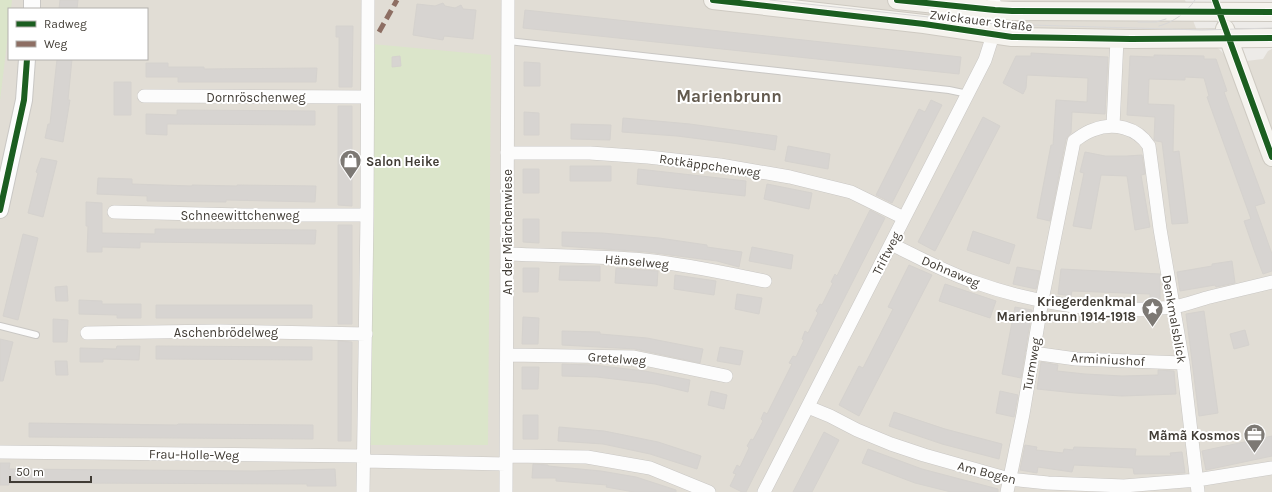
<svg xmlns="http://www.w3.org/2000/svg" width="1272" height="492" font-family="Karla,sans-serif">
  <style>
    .residential { fill: #e1ddd5; fill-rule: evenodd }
    .green { fill: #dbe5ca }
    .building { fill: #d7d4d1; stroke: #d5d2ce }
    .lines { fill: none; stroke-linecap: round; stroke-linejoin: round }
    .service-casing { stroke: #c9c7c4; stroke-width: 8 }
    .minor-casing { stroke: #c9c7c4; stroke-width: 14 }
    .tertiary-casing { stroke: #c9c7c4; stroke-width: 18 }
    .secondary-casing { stroke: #cecac2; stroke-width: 20 }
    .service { stroke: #fcfcfc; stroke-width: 6 }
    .minor { stroke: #fcfcfc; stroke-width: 13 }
    .tertiary { stroke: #fcfcfc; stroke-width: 16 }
    .secondary { stroke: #f5f3ee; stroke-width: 18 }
    .tram { stroke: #d8d7d7; stroke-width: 1 }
    .quiet { stroke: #8d6e63; stroke-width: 5; stroke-dasharray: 10 5; stroke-linecap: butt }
    .cycleway-casing { stroke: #fff; stroke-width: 8 }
    .cycleway { stroke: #1b5e20; stroke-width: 6 }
    .labels { text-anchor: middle; stroke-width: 4; stroke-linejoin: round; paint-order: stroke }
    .street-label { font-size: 13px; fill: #413c35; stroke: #fff }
    .poi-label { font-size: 13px; font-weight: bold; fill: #413c35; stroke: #fff; text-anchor: end }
    .district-label { font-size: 17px; font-weight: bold; fill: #635a4e; stroke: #fff }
  </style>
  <rect width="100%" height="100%" fill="#edebe8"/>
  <path class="residential" d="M0,0H1185L1203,46L1216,47L1219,49L1224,54L1229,63L1263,59L1268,51L1272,49V492H0ZM9,9H147V59H9Z"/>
  <path class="green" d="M0,0H12L11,9H9V26L0,101Z
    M372,44L491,55L488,445H369Z"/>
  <path class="building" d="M60,0H78L77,9H59Z
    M443,3L445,6L455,8L461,5L463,9L476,10L473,39L444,36L443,40L413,35L417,4L435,6Z
    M525,10L961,57L959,74L523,28Z
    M336,26H353L352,87H339V37H336Z
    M1031,53L1108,57L1105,114L1072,112L1071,133L1066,139L1050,221L1037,218L1051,145H1053L1056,100L1087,102L1088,78L1027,75L1026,88L1023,94L1003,83L1016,56H1031Z
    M1154,55L1204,56V59H1216L1227,91L1224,92L1265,203L1255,206L1272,254V271L1263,274L1254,250L1244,221L1251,219L1207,97L1209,96L1204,78L1185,77V80L1149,79L1148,104L1174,105L1173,152L1179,151L1188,223L1172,224L1162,142L1156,141L1154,140L1155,117L1127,115L1130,56L1154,57Z
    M400,56L401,66L392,67V57Z
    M57,59H72L68,100H70L63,142L45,138L48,124H50Z
    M524,62L540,63V86H524Z
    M146,63H168V67H204V69L317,68L316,82H178V77H146Z
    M114,82H131V115H114Z
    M931,100L942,105L892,203L876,195L919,109L925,112Z
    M338,106H352V206L338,205Z
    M177,110L315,111V125L167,124V135L146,134V114L177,115Z
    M524,112L539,113V135H524Z
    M983,117L1000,126L935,251L918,242Z
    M623,118L690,124L777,136L775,150L732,143L677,136L622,132Z
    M571,124L611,125L610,140L571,139Z
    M788,146L830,154L828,169L785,161Z
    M1085,152L1105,156H1127L1142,155L1145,174L1141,175L1150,227L1135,230L1127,176L1101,175L1091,229L1073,226L1084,173L1080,172Z
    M41,158L57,161L43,217L28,213L38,173L36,172Z
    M570,166H611V181H570Z
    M523,169H539V193H523Z
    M638,169L746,181L745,196L637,184Z
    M98,178L132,179V184L192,186V185L237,186V185L316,186L315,202L226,200V202L147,201V196L97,194Z
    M767,184L812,193L809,209L764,199Z
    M86,202L102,203V233L155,234V229L316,230L315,244L140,242V248L102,247V252H87L88,226H86Z
    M870,210L885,218L746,492H742L730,486L736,474L733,473L737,465L740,467L749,448L747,446L751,439L753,440L763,421L761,419L764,412L767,414L792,364L789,363L793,356L796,357L804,340L802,339L805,331L808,333L818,313L816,311L820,304L822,305L833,283L831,282L835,274L837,276Z
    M523,219H539V243L523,242Z
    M338,225H352V324H338Z
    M973,231L1015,245L1009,264L967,250Z
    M562,232L602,233L659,238L707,245V247L742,252L739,267L717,261L647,252L562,246Z
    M23,234L38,238L18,320L3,316Z
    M752,247L793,255L791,269L749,261Z
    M1232,261L1235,283L1216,287L1215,285L1180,291L1177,272L1212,266V264Z
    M909,265L932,275L859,416L839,405L859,366L863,368L893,309L888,307Z
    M560,266H600V281L559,280Z
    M1017,267L1040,271L1036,289L1013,284Z
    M523,268H539L538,292H523Z
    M616,268L658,271L657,286L615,283Z
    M1061,269L1160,274V299H1150V294L1072,291L1071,296L1058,294Z
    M675,275L716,281L714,295L674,289Z
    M945,284L996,301L990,318L939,301Z
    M67,286L68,301H56L55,287Z
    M737,294L762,298L759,314L735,309Z
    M79,300L102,301V304H141V318H117V315L79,314Z
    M156,305H312V318H156Z
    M1015,307L1032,310L1021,378L1002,374Z
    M1204,311L1218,413L1199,416L1186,314Z
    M523,317L539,318L538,344H522Z
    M53,319L68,320L67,342H53Z
    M1245,330L1249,345L1234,349L1230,334Z
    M562,331L600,332V334L647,338L703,349L700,363L635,349L562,345Z
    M0,339L13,342L3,381H0Z
    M338,341L352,342L351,441H338Z
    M117,346H140L139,360L103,359V362H80V348L116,349Z
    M156,346L312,347V360L156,359Z
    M720,347L743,351L740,365L717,361Z
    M55,361H67L68,375H56Z
    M1041,362L1058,365L1057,371L1085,374L1122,376L1158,375V370L1174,371L1176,394L1122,396L1075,393L1037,389Z
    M562,364L593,365L645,371L690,380L688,392L655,384L622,380L597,377L562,376Z
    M522,367H539L538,389H522Z
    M711,391L727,395L724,409L708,405Z
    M1000,391L1018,395L1014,417L996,413Z
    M894,412L945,429L1002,444L999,459L942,444L889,426Z
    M523,415H538V439H523Z
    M29,423L177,425L178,424L313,425V439L29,437Z
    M559,427L604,431L624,435L658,442L701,456L697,469L650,454L603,444L558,441Z
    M824,432L839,440L812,492H793Z
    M1272,436V456L1206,470L1202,451Z
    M1025,445L1037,447L1036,450L1063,453L1064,449L1073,450L1074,447L1136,449L1135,456H1171L1170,453L1182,452L1185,473L1134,474L1133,468L1074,465L1072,472L1038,467L1037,473L1020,470Z
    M868,449L922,469L998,489V492H951L915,483L862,463Z
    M0,463H10L9,469L255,471L335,469L336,486H307V484L69,483H9V485H0Z
    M533,464L548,465V466L601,471L636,477L676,490V492H634L606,487L607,485L556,481V478H532Z"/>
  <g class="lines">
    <defs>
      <path id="service" d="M508,41L949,90L968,94
        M0,326L36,335"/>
      <path id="minor" d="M144,96L367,97
        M1113,126L1117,39
        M507,153H590L648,157L720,165L790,177L851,192L904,218
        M114,212L243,215H367
        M891,244C918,257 945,272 974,282C1036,304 1106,315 1172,307C1184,306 1198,300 1210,297C1231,292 1251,287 1272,282
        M507,254C553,256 599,256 644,260C685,264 725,273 765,281
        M87,333L220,331L366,334
        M1033,353L1076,359L1183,363
        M507,355L634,357L726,376
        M808,407L830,416L857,430L891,444L924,455L1009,479L1048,483L1124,486L1197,480L1272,468
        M0,452L364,456
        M506,456L587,457L650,468L709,492
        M364,461L506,464
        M363,492L367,215L368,0
        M506,492L508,0
        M764,492L985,60L993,35L994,0
        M1007,492L1023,414L1042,300L1074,141C1080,137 1086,132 1093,130C1113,122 1137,127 1149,146L1160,229L1183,363L1198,492"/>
      <path id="tertiary" d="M32,9V0
        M0,210L24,100L27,59"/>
      <path id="secondary" d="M713,0L924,24L1012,37L1131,39L1272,38
        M897,0L995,10L1012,11L1272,12
        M1225,29L1272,157"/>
    </defs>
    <use href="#service" class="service-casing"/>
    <use href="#minor" class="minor-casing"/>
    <use href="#tertiary" class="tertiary-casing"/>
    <use href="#secondary" class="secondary-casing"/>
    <use href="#service" class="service"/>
    <use href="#minor" class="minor"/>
    <use href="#tertiary" class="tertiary"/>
    <use href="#secondary" class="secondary"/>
    <path class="tram" d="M770,0L994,24L1202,30L1272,28
      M1138,22H1156L1166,19
      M1159,26C1174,22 1186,13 1195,0"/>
    <path class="quiet" d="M379,32L397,0"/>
    <defs>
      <path id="cycleway" d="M713,0L924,24L1012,37L1131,39L1272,38
        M897,0L995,10L1012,11L1272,12
        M1215,0L1272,157
        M0,210L24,100L27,59"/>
    </defs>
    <use href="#cycleway" class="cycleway-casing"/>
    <use href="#cycleway" class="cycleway"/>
  </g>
  <defs>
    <symbol id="shop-pin" viewBox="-11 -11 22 30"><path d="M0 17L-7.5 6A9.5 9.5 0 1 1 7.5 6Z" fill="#7d7974" stroke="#fff"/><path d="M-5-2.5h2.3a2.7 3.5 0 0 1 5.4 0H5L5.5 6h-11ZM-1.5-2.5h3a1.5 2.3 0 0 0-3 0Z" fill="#fff"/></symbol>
    <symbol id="sight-pin" viewBox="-11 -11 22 30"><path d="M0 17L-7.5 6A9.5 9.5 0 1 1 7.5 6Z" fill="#7d7974" stroke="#fff"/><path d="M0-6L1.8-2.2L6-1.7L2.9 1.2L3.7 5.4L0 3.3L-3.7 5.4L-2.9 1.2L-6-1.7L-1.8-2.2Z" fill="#fff"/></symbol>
    <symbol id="office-pin" viewBox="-11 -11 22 30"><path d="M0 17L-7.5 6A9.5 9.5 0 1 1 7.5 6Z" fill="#7d7974" stroke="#fff"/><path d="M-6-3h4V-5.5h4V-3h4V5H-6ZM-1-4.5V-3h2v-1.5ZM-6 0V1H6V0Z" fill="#fff"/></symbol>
  </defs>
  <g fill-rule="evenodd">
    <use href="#shop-pin" x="338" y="148" width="25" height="34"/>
    <use href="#sight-pin" x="1140" y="296" width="25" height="34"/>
    <use href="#office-pin" x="1242" y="422" width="25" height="34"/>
  </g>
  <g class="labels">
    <g class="street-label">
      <text transform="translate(981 20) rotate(7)" y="5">Zwickauer Straße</text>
      <text x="256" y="102">Dornröschenweg</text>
      <text transform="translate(710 165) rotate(8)" y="5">Rotkäppchenweg</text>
      <text x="240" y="220">Schneewittchenweg</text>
      <text transform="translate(507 232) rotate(-90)" y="5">An der Märchenwiese</text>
      <text transform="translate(886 253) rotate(-63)" y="5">Triftweg</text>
      <text transform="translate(637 261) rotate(5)" y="5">Hänselweg</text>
      <text transform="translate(951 271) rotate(23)" y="5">Dohnaweg</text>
      <text transform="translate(1175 319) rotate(80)" y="5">Denkmalsblick</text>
      <text x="226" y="337">Aschenbrödelweg</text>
      <text transform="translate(617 358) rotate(4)" y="5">Gretelweg</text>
      <text transform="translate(1108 359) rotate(3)" y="5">Arminiushof</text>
      <text transform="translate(1031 364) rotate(-80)" y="5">Turmweg</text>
      <text transform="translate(194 454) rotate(1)" y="5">Frau-Holle-Weg</text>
      <text transform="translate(987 472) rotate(14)" y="5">Am Bogen</text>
    </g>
    <g class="poi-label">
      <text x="366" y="166" text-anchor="start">Salon Heike</text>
      <text x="1136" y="306">Kriegerdenkmal<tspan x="1136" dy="15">Marienbrunn 1914-1918</tspan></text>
      <text x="1240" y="440">Mãmã Kosmos</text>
    </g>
    <g class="district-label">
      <text x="729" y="102">Marienbrunn</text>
    </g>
  </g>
  <rect x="8" y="8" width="140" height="52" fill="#ffffff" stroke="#b3b1ae"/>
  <rect x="16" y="21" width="20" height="6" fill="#1b5e20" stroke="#b3b1ae"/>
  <text x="44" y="28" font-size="12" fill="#413c35">Radweg</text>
  <rect x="16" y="41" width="20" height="6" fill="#8d6e63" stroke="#b3b1ae"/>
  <text x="44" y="48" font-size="12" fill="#413c35">Weg</text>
  <path d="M10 476v6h81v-6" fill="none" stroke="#413c35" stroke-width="2"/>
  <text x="16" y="476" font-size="12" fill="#413c35" stroke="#ffffff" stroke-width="3" paint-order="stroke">50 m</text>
</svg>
